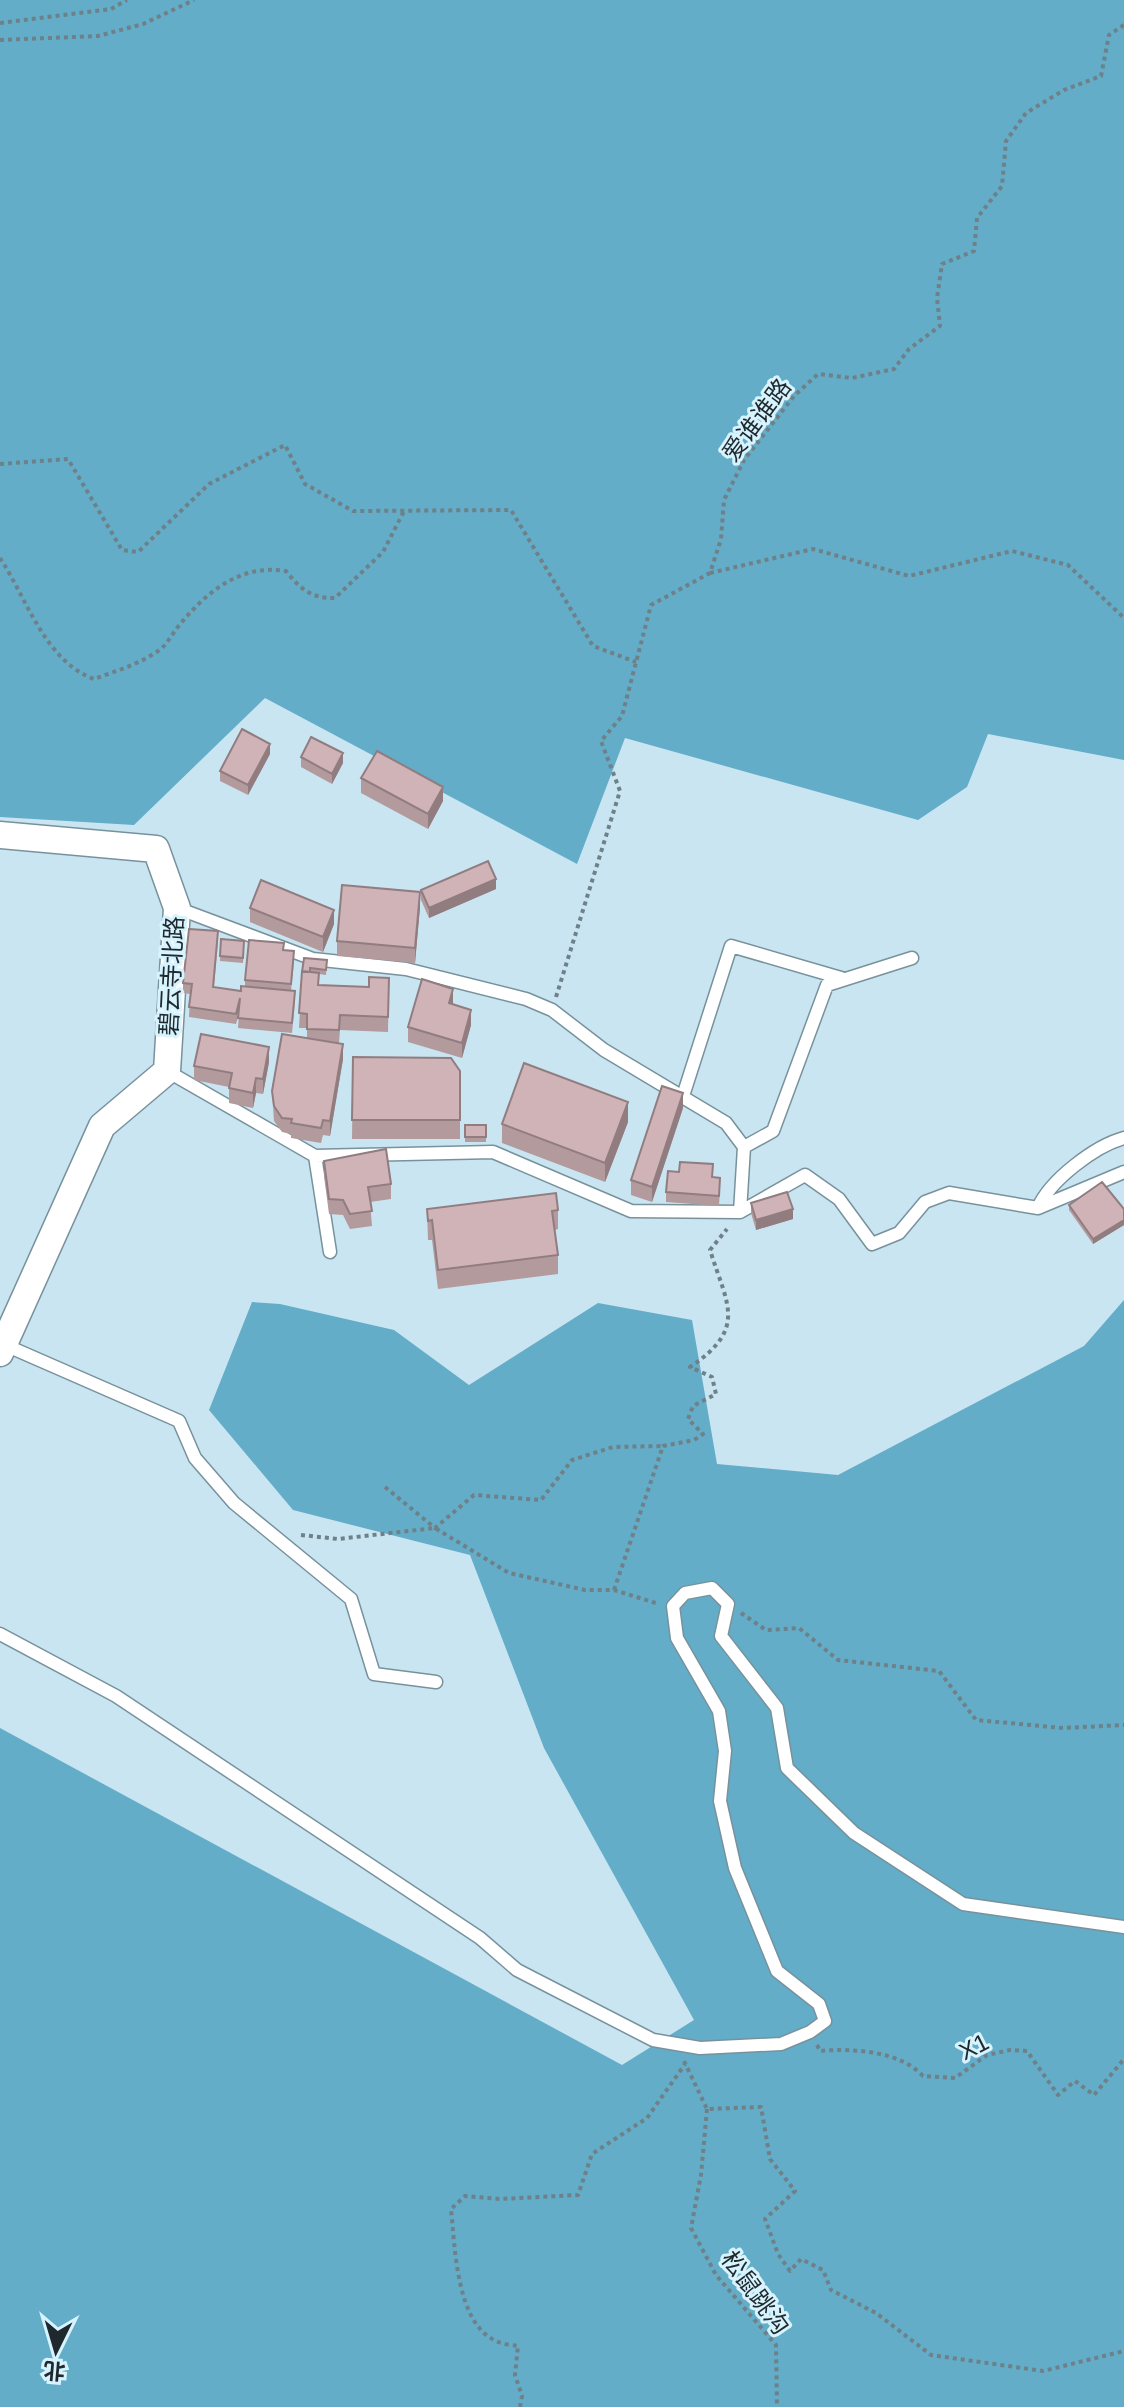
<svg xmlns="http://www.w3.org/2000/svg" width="1124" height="2407" font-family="Arial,'Noto Sans SC',sans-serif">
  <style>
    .forest { fill: #63adc9 }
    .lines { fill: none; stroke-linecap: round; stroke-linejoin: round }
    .service-casing { stroke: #77929c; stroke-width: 15 }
    .minor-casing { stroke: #77929c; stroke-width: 29 }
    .path { stroke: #6e8088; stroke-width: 4; stroke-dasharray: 4 4; stroke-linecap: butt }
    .service { stroke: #fff; stroke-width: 12 }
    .minor { stroke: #fff; stroke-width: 26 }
    .wall { fill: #b29a9d }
    .shaded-wall { fill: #917d80 }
    .building { fill: #cfb3b7; stroke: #917d80; stroke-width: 2 }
    .labels { text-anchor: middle; stroke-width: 6; stroke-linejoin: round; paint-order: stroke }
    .street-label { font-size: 24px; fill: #1f292d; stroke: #d6f3fe }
  </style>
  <rect width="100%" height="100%" fill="#c9e5f1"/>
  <path class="forest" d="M0,0H1124V760L988,734L967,787L918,820L625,738L577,864L265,698L134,825L0,817Z
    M1124,1300V2407H0V1728L622,2065L694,2020L544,1748L470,1555L293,1510L209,1410L252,1302L280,1304L394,1330L469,1385L598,1303L692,1320L717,1464L838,1475L1084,1346Z"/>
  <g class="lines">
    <defs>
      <path id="service" d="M177,908L313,959L406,969L526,999L552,1010L604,1050L726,1123L744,1147
        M167,1071L315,1156L493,1152L631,1211L740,1212L805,1175L839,1199L872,1244L899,1233L925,1202L949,1193L1038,1208L1124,1172
        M683,1096L731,946L841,978
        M315,1156L330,1252
        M1038,1208C1050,1180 1095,1146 1124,1138
        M740,1212L744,1147L773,1131L827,985L912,958
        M5,1345L179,1421L195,1458L234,1503L351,1599L374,1674L436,1682
        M0,1634L116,1696L480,1938L517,1970L653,2040L700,2048L781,2044L810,2032L825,2021L819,2004L777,1971L735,1868L720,1801L725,1751L719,1711L677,1638L673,1606L685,1593L712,1588L728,1604L721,1636L777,1708L787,1768L854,1833L963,1904L1124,1927"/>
      <path id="minor" d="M0,835L156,849L177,908L167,1071L102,1126L0,1353"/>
    </defs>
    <use href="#service" class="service-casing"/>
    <use href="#minor" class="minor-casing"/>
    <path class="path" d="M0,23L111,9L127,0
      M0,40L98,36L143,24L194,0
      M0,464L68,459L122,550L138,552L209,484L285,445L305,484L353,511L511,510L593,646L636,662
      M0,558C27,599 45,661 94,679C116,671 143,663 162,648C169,641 174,631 181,623C209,590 241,564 286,571C299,588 312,599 335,598L383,552L404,511
      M710,573L813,549L909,576L1012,551L1068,565L1124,618
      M556,997L620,791L601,741L622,716L651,605L710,573L721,539L724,500L744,460L794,396L818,374L852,378L894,369L909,349L940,326L937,298L942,264L974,251L977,218L1002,186L1006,141L1026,113L1064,90L1101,76L1109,35L1124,25
      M385,1487L435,1528L474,1495L541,1500L572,1460L613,1447L663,1446
      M301,1535L338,1539L435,1528L509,1573L585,1590H614L659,1604
      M614,1590L663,1446L694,1440L703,1434L688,1419L693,1406L716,1394L712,1377L690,1367C748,1328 727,1305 710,1250L727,1229
      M741,1613L766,1630L799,1628L838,1660L939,1671L976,1720L1063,1728L1124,1725
      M817,2045L820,2051C853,2048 900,2051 923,2076L955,2078L987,2055L1010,2050L1027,2051L1058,2095L1075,2081L1094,2095L1124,2059
      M684,2061L707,2109L761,2107L770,2159L795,2191L765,2219L778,2254L790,2271L801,2259L823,2270L831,2290L876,2313L931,2355L1043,2371L1124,2351
      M707,2109L701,2175L691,2228L716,2275L776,2345L777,2407
      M520,2407L522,2396L515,2375L518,2346C511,2345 501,2344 494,2340C456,2321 455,2246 451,2209L465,2196L500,2199L578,2195L592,2154L647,2118L685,2064"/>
    <use href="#service" class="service"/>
    <use href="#minor" class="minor"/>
  </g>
  <path class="wall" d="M270,754L248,795L220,781V771Z
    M301,757L343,763L332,784L301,767Z
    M361,778L443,801L428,829L361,793Z
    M496,889L429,918L421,900V890Z
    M420,907L415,963L337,956V941Z
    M250,908L334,924L323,952L250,922Z
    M221,939L244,941L243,963L220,961Z
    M218,941L214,987L241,991L245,986V980L284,950L294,961L291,991L295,1001L292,1033L238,1028L239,1014L236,1024L189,1017L190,994L183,993V983Z
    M327,960L326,975L319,974V985L369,987L389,978L388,1032L340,1030L339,1043L343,1059L330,1136L323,1135L321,1143L291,1138V1134L282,1132L274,1121L272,1091L307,1038V1028H299L302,971Z
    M453,1004L471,1025L462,1058L408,1042V1027Z
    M353,1057L460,1071V1139H352Z
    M269,1062L263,1094L256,1093L253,1108L229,1103V1087L194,1080V1066Z
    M683,1108L652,1202L631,1195V1180Z
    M628,1122L605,1182L502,1143V1124Z
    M465,1125H486V1142H465Z
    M324,1161L391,1184V1199L370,1202L372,1226L350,1229L343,1215L329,1214L324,1176Z
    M713,1177L720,1187L719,1206L666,1202V1192Z
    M751,1203L793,1219L756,1230L751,1213Z
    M1069,1205L1124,1209V1225L1093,1244L1069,1210Z
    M427,1209L558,1210V1229L555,1230L558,1255V1274L438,1289L432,1240H428Z"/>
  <path class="shaded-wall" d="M270,744V754L248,795V785Z
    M343,753V763L332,784V774Z
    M443,787V801L428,829V814Z
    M496,879V889L429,918V908Z
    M420,892V907L415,963V948Z
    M334,910V924L323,952V937Z
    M453,989V1003L449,1018V1003Z
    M471,1010V1025L462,1058V1043Z
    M343,1044V1059L330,1136V1121Z
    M269,1047V1062L263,1094V1079Z
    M256,1078V1093L253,1108V1093Z
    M683,1093V1108L652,1202V1187Z
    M628,1102V1122L605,1182V1163Z
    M793,1209V1219L756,1230V1220Z
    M1124,1220V1225L1093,1244V1239Z"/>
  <path class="building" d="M242,729L270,744L248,785L220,771Z
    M311,737L343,753L332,774L301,757Z
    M377,751L443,787L428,814L361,778Z
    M488,861L496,879L429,908L421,890Z
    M261,880L334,910L323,937L250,908Z
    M342,885L420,892L415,948L337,941Z
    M189,929L218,931L213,987L241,991V986L295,991L292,1023L238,1018L240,998L236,1014L189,1007L192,984L183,983Z
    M221,939L244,941L243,958L220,956Z
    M249,940L284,943L283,950L294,951L291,984L245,980Z
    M304,958L327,960L326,970L310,968V972H302Z
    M302,971L319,973L318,985L369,987V977L389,978L388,1017L340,1015L339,1030L307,1029V1014L299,1013Z
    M422,979L453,989L449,1003L471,1010L462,1043L408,1027Z
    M201,1034L269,1047L263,1079L256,1078L253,1093L229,1088L232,1073L194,1066Z
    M282,1034L343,1044L330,1121L323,1120L321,1128L291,1123L292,1119L282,1118L274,1106L272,1091Z
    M353,1057L451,1058L460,1071V1120H352Z
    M524,1063L628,1102L605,1163L502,1124Z
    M662,1086L683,1093L652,1187L631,1180Z
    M465,1125H486V1137H465Z
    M386,1149L391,1184L368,1187L372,1211L350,1214L343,1200L329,1199L324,1161Z
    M680,1162L713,1164L712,1177L720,1178L719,1196L666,1192L668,1171L679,1172Z
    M1102,1182L1124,1209V1220L1093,1239L1069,1205Z
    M787,1192L793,1209L756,1220L751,1203Z
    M556,1193L558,1210L552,1211L558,1255L438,1270L432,1220L428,1221L427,1209Z"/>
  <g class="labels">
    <g class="street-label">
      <text transform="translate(757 420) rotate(-53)" y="8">爱谁谁路</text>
      <text transform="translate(172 976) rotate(-87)" y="8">碧云寺北路</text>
      <text transform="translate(974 2047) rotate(-27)" y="8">X1</text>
      <text transform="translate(755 2293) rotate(54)" y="8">松鼠跳沟</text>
    </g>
  </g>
  <g transform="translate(56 2351) rotate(185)" stroke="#d6f3fe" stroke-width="6" paint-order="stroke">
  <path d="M0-6L14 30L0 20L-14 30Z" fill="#1f292d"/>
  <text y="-12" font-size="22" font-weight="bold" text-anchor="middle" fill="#1f292d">北</text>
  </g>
</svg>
